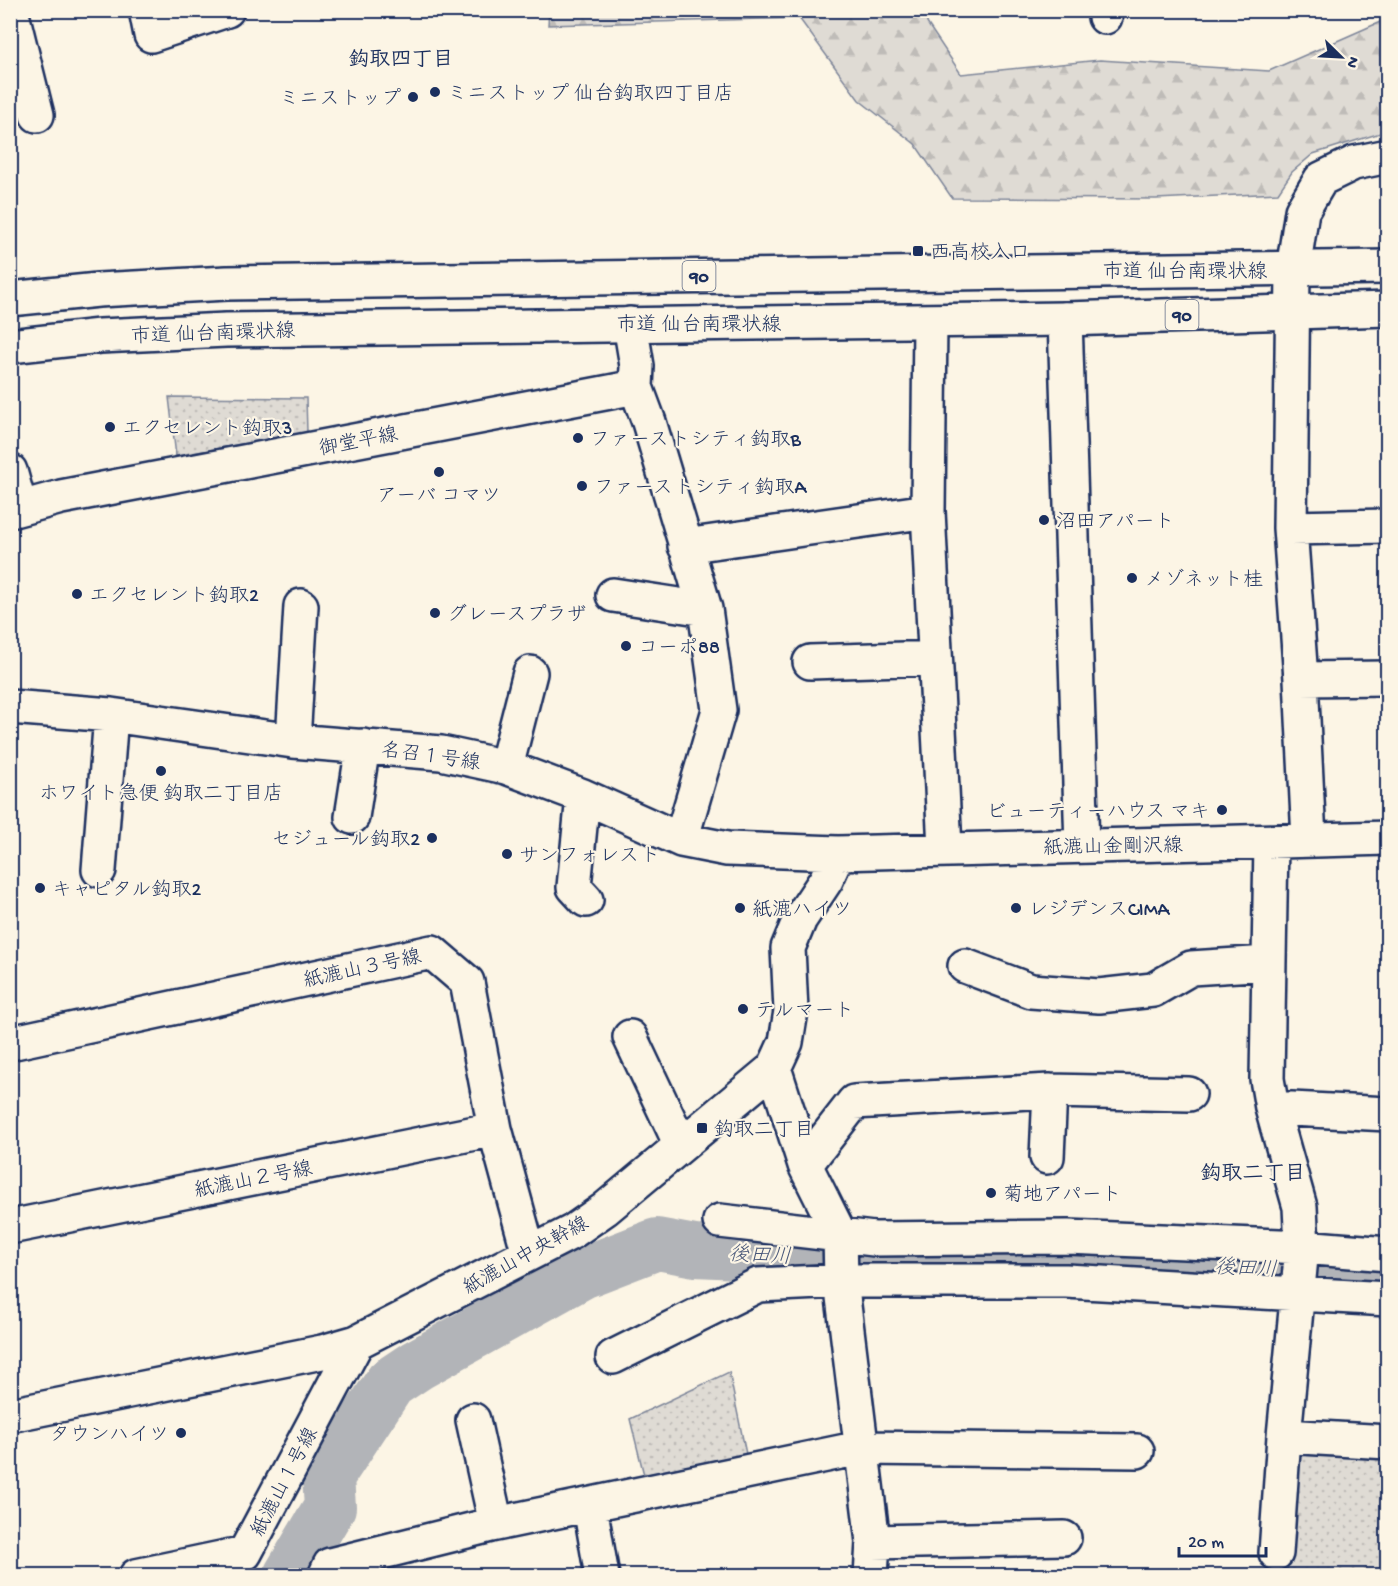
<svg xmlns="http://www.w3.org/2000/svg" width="1398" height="1586" font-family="'Gochi Hand','Klee One',sans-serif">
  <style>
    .green { fill: url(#green-dots); stroke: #7d8599; stroke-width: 1.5 }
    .forest { fill: url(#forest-firs); stroke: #7d8599; stroke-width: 1.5 }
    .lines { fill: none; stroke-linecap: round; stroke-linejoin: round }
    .river { stroke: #b2b4b8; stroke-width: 52 }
    .minor-casing { stroke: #1b2f5e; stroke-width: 38 }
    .major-casing { stroke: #1b2f5e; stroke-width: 38 }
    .minor { stroke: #fcf5e5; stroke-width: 33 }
    .major { stroke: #fcf5e5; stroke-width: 33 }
    .poi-dot { fill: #1b2f5e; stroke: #fcf5e5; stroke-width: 2 }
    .labels { text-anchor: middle; stroke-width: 4.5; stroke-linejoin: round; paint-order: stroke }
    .shield { fill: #fcf5e5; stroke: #5e6a86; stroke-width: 1.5 }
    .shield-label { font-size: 18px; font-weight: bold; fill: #1b2f5e }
    .poi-label { font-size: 20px; fill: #1b2f5e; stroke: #fcf5e5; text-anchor: start }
    .street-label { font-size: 20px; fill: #1b2f5e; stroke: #fcf5e5 }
    .neighbourhood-label { font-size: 21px; font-weight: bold; fill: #1b2f5e; stroke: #fcf5e5 }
    .water-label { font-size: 21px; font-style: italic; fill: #485779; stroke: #fcf5e5 }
  </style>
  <defs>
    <pattern id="green-dots" width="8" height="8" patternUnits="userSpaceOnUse" patternTransform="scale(1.5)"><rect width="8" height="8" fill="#dfdbd4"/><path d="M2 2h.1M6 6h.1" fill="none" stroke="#bfbcb8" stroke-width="1.8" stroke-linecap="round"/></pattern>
    <pattern id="forest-firs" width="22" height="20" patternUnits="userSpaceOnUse" patternTransform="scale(1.5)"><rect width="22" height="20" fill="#dfdbd4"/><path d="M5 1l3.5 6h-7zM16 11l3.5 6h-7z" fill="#bfbcb8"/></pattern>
  </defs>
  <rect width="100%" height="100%" fill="#fcf5e5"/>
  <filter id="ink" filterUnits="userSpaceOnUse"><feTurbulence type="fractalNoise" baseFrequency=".0167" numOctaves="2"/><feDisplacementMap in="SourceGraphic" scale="12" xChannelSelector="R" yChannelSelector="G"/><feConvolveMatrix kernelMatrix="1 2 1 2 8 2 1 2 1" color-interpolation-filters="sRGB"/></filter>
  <g filter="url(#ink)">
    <path class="green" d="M169,397L306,398L307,432L176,456Z
      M729,1372L746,1454L644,1475L630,1419Z
      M1306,1447L1387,1450V1575L1287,1576L1293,1463Z"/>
    <path class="forest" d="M549,10L928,11L927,23L961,74L1100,60L1269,71L1387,19V131L1313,154L1292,172L1278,193L1156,199L952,198L915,144L859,100L799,18L548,25Z"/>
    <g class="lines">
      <path class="river" d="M289,1576L330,1507L328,1477L390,1383L417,1365L582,1273L657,1244L695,1251L971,1264L1078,1257L1388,1276"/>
      <defs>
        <path id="minor" d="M11,10L37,115
          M146,10L151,35L227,10
          M1105,17L1107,10
          M1065,319L1082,846
          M930,322L928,511L945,848
          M630,324L637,366L636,387L649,422L705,609L719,710L681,840
          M10,471L20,507
          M10,511L61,497L636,387
          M1290,528L1388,526
          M685,546L928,511
          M613,595L705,609
          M810,662L935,658
          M1301,679L1388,678
          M10,707L111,715L293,741L441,753L506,767L583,796L681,840L727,849L838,853L1388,838
          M293,741L301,606
          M506,767L530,673
          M583,796L574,887L586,900
          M352,817L363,746
          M1309,839L1301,679L1290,528L1293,270L1302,211L1321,179L1354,163L1388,156
          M1271,842L1267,1079L1272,1108L1300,1207L1302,1247L1284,1436L1276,1553
          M99,870L111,715
          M965,966L1031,991L1099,996L1153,990L1191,968L1268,963
          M630,1037L681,1145
          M10,1043L432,952L467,982L495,1129L529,1254
          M774,1068L805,1165L840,1235L841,1281L873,1542L871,1576
          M1272,1108L1388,1114
          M1047,1157L1050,1091
          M805,1165L854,1102L1050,1091L1189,1094
          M720,1221L874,1239L1068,1237L1302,1247L1388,1254
          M10,1227L495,1129
          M613,1357L758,1285L841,1281H1066L1388,1299
          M10,1415L322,1352L357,1342L572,1232L605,1209L774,1068L786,1042L791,1011L788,948L800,919L826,880L838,853
          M473,1420L496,1524
          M1284,1436L1388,1442
          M590,1506L602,1576
          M873,1542L1064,1538
          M136,1576L245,1553L357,1342
          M325,1576L330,1565L491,1525L860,1448L1137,1451"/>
        <path id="major" d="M10,299L98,290L227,283L1388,267
          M10,346L100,336L226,330L1065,319L1388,309"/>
      </defs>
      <use href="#minor" class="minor-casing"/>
      <use href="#major" class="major-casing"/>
      <use href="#minor" class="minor"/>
      <use href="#major" class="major"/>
    </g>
  </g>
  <g class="poi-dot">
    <circle cx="435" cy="92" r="6"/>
    <circle cx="413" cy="97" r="6"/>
    <rect x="912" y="245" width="12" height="12" rx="3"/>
    <circle cx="110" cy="427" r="6"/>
    <circle cx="578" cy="438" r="6"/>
    <circle cx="439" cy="472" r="6"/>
    <circle cx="582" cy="486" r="6"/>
    <circle cx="1044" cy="520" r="6"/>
    <circle cx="1132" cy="578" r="6"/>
    <circle cx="77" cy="594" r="6"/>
    <circle cx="435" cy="613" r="6"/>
    <circle cx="626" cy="646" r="6"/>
    <circle cx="161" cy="771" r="6"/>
    <circle cx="1222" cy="810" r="6"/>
    <circle cx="432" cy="838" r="6"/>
    <circle cx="507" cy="854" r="6"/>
    <circle cx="40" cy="888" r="6"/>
    <circle cx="740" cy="908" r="6"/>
    <circle cx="1016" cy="908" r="6"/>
    <circle cx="743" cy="1009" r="6"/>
    <rect x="696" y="1122" width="12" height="12" rx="3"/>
    <circle cx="991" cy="1193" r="6"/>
    <circle cx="181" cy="1433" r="6"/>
  </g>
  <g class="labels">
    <g class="shield">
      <rect x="682.5" y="261" width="33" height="30" rx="4.5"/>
      <rect x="1165.5" y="300" width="33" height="30" rx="4.5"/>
    </g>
    <g class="shield-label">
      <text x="699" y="282">90</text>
      <text x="1182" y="321">90</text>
    </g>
    <g class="poi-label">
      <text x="447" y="99">ミニストップ 仙台鈎取四丁目店</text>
      <text x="401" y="104" text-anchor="end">ミニストップ</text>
      <text x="930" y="258">西高校入口</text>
      <text x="122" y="434">エクセレント鈎取3</text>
      <text x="590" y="445">ファーストシティ鈎取B</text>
      <text x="594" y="493">ファーストシティ鈎取A</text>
      <text x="439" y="501" text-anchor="middle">アーバ コマツ</text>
      <text x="1056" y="527">沼田アパート</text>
      <text x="1144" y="585">メゾネット桂</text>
      <text x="89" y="601">エクセレント鈎取2</text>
      <text x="447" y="620">グレースプラザ</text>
      <text x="638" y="653">コーポ88</text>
      <text x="161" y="799" text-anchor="middle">ホワイト急便 鈎取二丁目店</text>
      <text x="1210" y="817" text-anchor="end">ビューティーハウス マキ</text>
      <text x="420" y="845" text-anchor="end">セジュール鈎取2</text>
      <text x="519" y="861">サンフォレスト</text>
      <text x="52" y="895">キャピタル鈎取2</text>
      <text x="752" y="915">紙漉ハイツ</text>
      <text x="1028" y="915">レジデンスCIMA</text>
      <text x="755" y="1016">テルマート</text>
      <text x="714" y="1135">鈎取二丁目</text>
      <text x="1003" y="1200">菊地アパート</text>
      <text x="169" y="1440" text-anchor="end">タウンハイツ</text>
    </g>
    <g class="street-label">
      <text x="1185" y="277">市道 仙台南環状線</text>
      <text x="699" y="330">市道 仙台南環状線</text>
      <text transform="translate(213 332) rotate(-2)" y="7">市道 仙台南環状線</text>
      <text transform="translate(358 440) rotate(-11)" y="7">御堂平線</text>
      <text transform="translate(431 755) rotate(8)" y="7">名召１号線</text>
      <text transform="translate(1113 845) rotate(-1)" y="7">紙漉山金剛沢線</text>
      <text transform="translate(362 967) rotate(-12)" y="7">紙漉山３号線</text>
      <text transform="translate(253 1178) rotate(-11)" y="7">紙漉山２号線</text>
      <text transform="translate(525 1254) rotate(-29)" y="7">紙漉山中央幹線</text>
      <text transform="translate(283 1481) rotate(-62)" y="7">紙漉山１号線</text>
    </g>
    <g class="neighbourhood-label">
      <text x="401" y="65">鈎取四丁目</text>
      <text x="1253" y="1179">鈎取二丁目</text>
    </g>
    <g class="water-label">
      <text transform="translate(760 1254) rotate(3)" y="7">後田川</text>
      <text transform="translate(1246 1267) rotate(3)" y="7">後田川</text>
    </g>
  </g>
  <rect width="1398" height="1586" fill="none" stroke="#fcf5e5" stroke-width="36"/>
  <rect x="18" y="18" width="1362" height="1550" fill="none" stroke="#1b2f5e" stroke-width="2" filter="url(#ink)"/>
  <g transform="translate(1341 57) rotate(114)" stroke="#fcf5e5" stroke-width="4.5" paint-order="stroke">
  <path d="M0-4.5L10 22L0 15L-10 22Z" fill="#1b2f5e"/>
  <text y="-9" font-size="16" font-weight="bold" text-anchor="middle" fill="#1b2f5e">N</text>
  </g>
  <path d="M1179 1547v9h87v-9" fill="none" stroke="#1b2f5e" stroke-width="3"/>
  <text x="1188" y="1547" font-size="18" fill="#1b2f5e" stroke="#fcf5e5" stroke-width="4.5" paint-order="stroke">20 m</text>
</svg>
